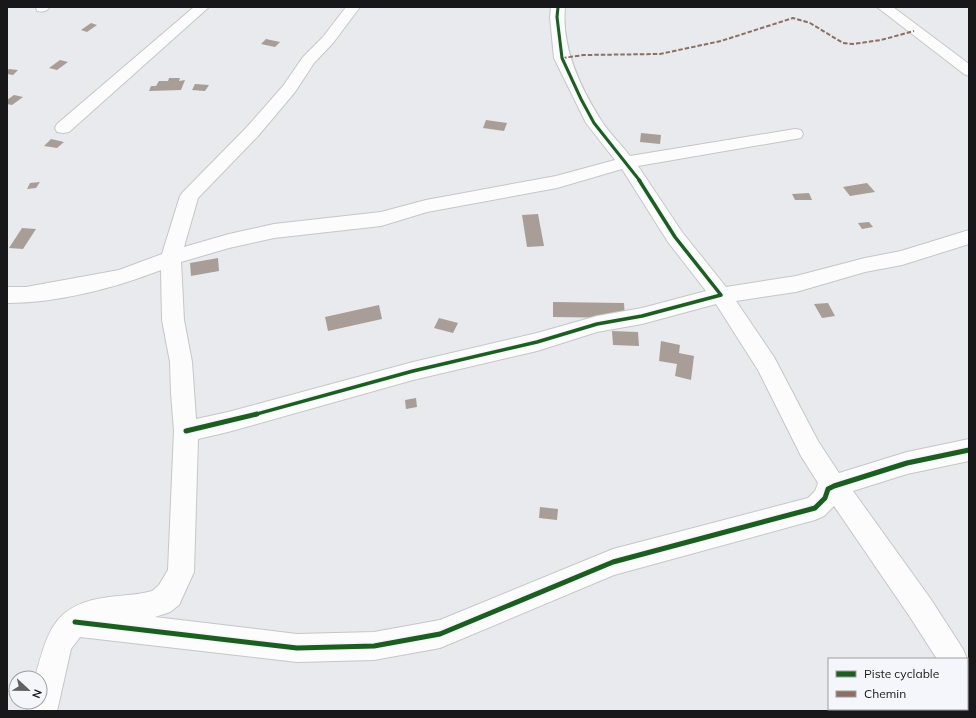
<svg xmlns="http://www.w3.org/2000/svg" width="976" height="718" font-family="Mulish,sans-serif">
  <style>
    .building { fill: #a89d97 }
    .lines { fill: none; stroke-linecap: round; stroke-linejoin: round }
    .minor-casing { stroke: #c5c6c8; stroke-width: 2 }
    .minor { fill: #fcfcfc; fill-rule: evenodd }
    .quiet { stroke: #8d6e63; stroke-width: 2; stroke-dasharray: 4.5 2; stroke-linecap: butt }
    .cycleway-far2-casing { stroke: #f5f6fb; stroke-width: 5 }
    .cycleway-far1-casing { stroke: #f5f6fb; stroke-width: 6 }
    .cycleway-casing { stroke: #f5f6fb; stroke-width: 8 }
    .cycleway-far2 { stroke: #1b5e20; stroke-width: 3 }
    .cycleway-far1 { stroke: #1b5e20; stroke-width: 3.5 }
    .cycleway { stroke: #1b5e20; stroke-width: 5 }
  </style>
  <rect width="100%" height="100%" fill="#e9eaed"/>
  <path class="building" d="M91,23L97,25L87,32L81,30Z
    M266,39L280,42L275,47L261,44Z
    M60,60L68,62L57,70L49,68Z
    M9,69L18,70L13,75L7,74V71Z
    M169,78H180L179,81L185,80L181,90L149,91L151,86H156L159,81H168Z
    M195,84L209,85L205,91L192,90Z
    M14,95L23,97L12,105L7,104V100Z
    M486,120L507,123L504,131L483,128Z
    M641,133L661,135L660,144L640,142Z
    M51,139L64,142L57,148L44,146Z
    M40,182L36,188L27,189L30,183Z
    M867,183L875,192L850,196L843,187Z
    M809,193L812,200H795L792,194Z
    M538,214L544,246L527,247L522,215Z
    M869,222L873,227L862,229L858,223Z
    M22,228L36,229L23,249L9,248Z
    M218,258L219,271L191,276L190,263Z
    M553,302L624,303L625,318L553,317Z
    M828,303L835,316L822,318L814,304Z
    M379,305L382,319L328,331L325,317Z
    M439,318L458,323L453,333L434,328Z
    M612,331L638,332L639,346L613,345Z
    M661,341L680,345L679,353L694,356L691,380L675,376L677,364L659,361Z
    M416,398L417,407L406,409L405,400Z
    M540,507L558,509L557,520L539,518Z
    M935,709H953L954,711H927Z"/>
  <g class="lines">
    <defs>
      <path id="minor" d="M36,7H50C46,12 43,12 37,11Z
        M194,7H209L69,132L63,133L57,132L55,128L57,124Z
        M346,7H360L333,43L314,63L295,92L258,136L198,198L184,247L229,234L274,224L381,212L426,200L556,176L615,160L586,123L554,58L550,17L551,7H565C561,47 580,87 601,120C609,133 621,144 630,156L795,129L801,130L803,134L801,138L795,139L638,166L682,232L726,287L796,276L865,258L901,251L969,230V244L902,265L865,272L796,292L736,301L774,357L818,441L839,473L907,452L969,439V461L907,474L853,491L930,598L963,649L967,659V660L937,659L910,617L834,506L824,516L815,520L614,575L440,648L374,660L297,662L80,637L71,649L57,711H27L29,702H40V678H35C48,630 54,604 109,597C123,595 139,595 152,591L159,585L168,570L174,431L171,393L170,362L162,320L161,270C115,288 57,303 7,303V287H26L119,270L162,254L180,196L183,192L246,128L283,86L303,57L323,37ZM622,169L668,242L706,291L642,308L597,316L537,333L413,362L228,412L196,419L192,362L184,320L181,262L229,248L274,238L381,226L427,212L557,188ZM716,304L758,370L801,456L818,483L815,491L808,498L613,549L440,620L374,632L297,634L155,617L170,612L179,605L194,572L198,439L228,432L413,380L537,351L597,332L642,324Z
        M877,7H893L969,64V76L964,74Z
        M967,667L969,668V700L967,699Z"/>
    </defs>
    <use href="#minor" class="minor-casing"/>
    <use href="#minor" class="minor"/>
    <path class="quiet" d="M562,58L584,55L660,54L721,41L793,18L810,23L843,43L853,44L881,40L914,31"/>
    <defs>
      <path id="cycleway-far2" d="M558,7L557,17L562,58L581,99L594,123L640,181"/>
      <path id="cycleway-far1" d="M253,415L413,371L537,342L597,324L642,316L721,295L675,237L639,180"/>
      <path id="cycleway" d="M186,431L257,414
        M75,622L297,648L374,646L440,634L613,562L815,508L825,498L828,489L834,486L907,463L969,450"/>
    </defs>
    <use href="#cycleway-far2" class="cycleway-far2-casing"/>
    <use href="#cycleway-far1" class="cycleway-far1-casing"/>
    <use href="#cycleway" class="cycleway-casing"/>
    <use href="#cycleway-far2" class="cycleway-far2"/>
    <use href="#cycleway-far1" class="cycleway-far1"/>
    <use href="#cycleway" class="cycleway"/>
  </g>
  <rect width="976" height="718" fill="none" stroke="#18181a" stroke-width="16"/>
  <rect x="828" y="658" width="140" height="52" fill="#f5f6fb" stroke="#9d9da1"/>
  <rect x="836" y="671" width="20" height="6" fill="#1b5e20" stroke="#9d9da1"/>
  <text x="864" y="678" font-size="12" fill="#18181a">Piste cyclable</text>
  <rect x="836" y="691" width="20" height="6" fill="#8d6e63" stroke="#9d9da1"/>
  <text x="864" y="698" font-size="12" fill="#18181a">Chemin</text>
  <g transform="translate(28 690) rotate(112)"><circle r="19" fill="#f5f6fb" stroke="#9d9da1"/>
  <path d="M0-3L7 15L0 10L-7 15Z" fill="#616264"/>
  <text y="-6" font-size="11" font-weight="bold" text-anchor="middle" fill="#18181a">N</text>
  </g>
</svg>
